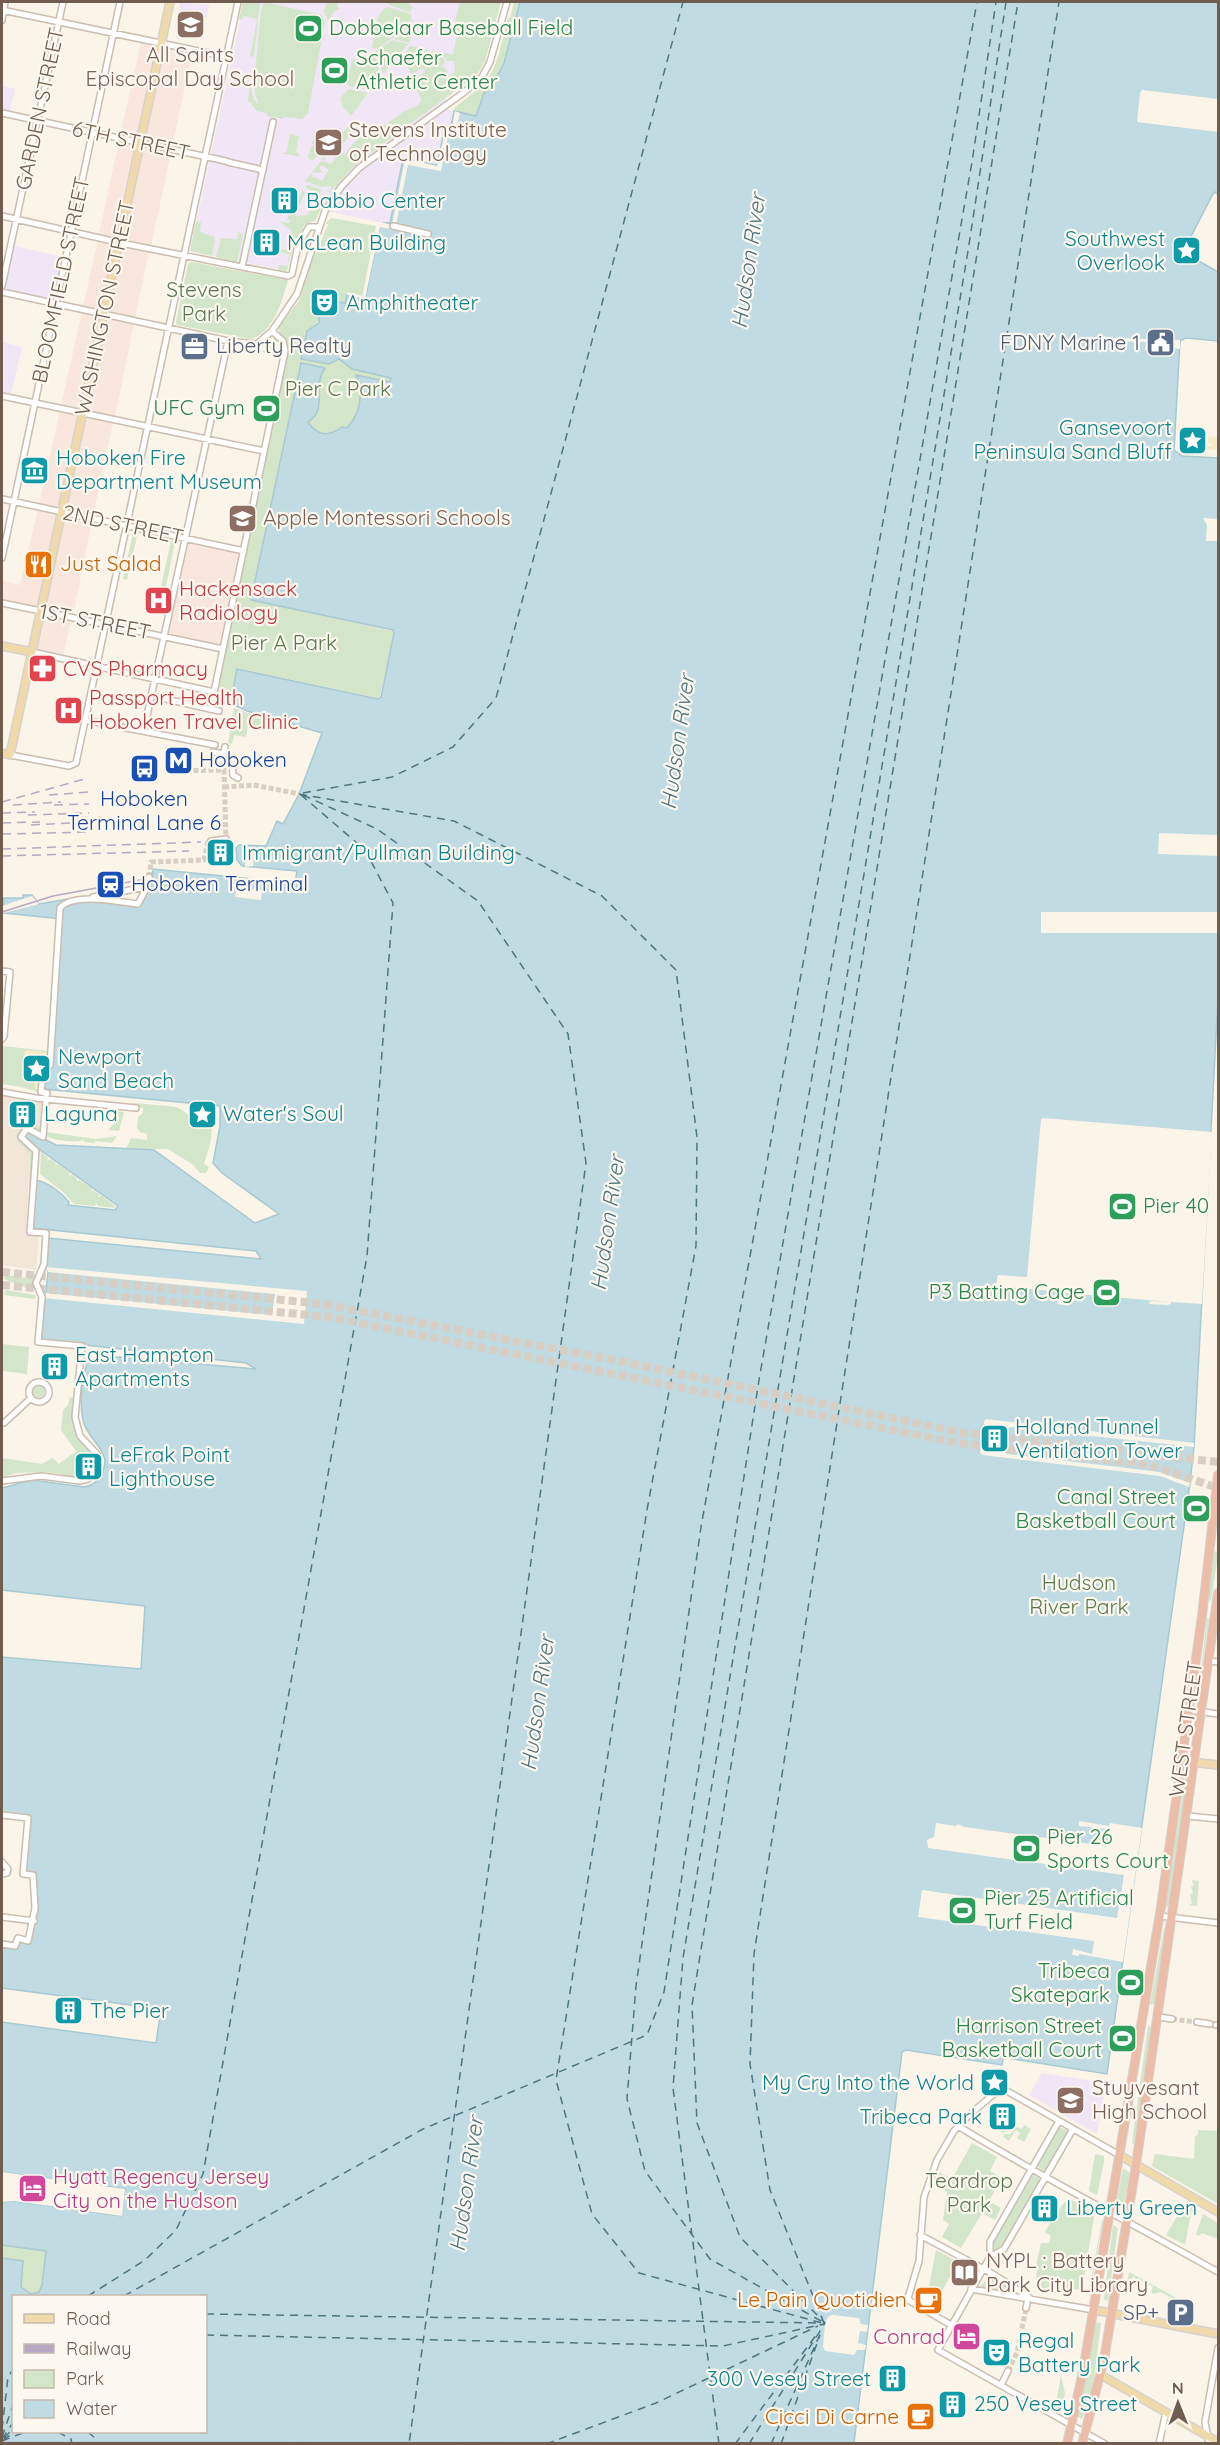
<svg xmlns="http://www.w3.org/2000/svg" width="1220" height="2445" font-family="Quicksand,sans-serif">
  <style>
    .residential { fill: #f1e6d8 }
    .commercial { fill: #f9e7de }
    .education { fill: #f1e6f6 }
    .green { fill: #d4e6c9; fill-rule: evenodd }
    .sand { fill: #f5edc8 }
    .water { fill: #c0dbe1; stroke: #a7c9d2; stroke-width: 1.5; fill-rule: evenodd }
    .pier { fill: #faf4e9; fill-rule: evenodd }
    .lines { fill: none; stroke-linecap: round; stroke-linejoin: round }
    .ferry { stroke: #4c7681; stroke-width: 1.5; stroke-dasharray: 8 6; stroke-linecap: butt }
    .minor-tunnel { stroke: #d8cec3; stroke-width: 5; stroke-dasharray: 5 2.5; stroke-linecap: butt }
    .highway-tunnel { stroke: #d8cec3; stroke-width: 8; stroke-dasharray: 8 4; stroke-linecap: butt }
    .minor-casing { stroke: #cbbdb0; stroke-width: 8 }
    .major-casing { stroke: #d7d2ce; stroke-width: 10 }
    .highway-casing { stroke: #d7d2ce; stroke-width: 10 }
    .minor { stroke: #fff; stroke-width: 5 }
    .major { stroke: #f0d9aa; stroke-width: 7 }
    .highway { stroke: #ecbda8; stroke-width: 8 }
    .tram { stroke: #b8a8c3; stroke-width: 1.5 }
    .rail { stroke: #b8a8c3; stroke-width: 1.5; stroke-dasharray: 9 6; stroke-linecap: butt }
    .labels { text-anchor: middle; stroke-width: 4.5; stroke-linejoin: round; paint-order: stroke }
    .leisure-label { font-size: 21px; fill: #27864d; stroke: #fdf8ef; text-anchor: start }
    .education-label { font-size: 21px; fill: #785e54; stroke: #fdf8ef; text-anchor: start }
    .street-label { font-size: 21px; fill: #715d50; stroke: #fdf8ef }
    .culture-label { font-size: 21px; fill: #0d838f; stroke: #fdf8ef; text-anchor: start }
    .park-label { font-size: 21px; fill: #587a4d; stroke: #fdf8ef }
    .service-label { font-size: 21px; fill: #4e5e75; stroke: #fdf8ef; text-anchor: end }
    .food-label { font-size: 21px; fill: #c56008; stroke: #fdf8ef; text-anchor: end }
    .health-label { font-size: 21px; fill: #be3a42; stroke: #fdf8ef; text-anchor: start }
    .transit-label { font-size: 21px; fill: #164399; stroke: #fdf8ef; text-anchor: start }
    .hotel-label { font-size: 21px; fill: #b23c85; stroke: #fdf8ef; text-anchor: start }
    .water-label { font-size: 22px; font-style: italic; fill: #4c7681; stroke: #fdf8ef }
  </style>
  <rect width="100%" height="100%" fill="#faf4e9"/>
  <path class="residential" d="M2,1094L44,1101L41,1126L25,1124L16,1136L18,1142L30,1153L26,1234L39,1236L36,1270L2,1265Z"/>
  <path class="commercial" d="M141,43L155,45L157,50L154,54L138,137L135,139L120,136Z
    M168,48L192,53L172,147L145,140L163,53L165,49Z
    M119,141L134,144L135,150L132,154L116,228L117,234L113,237L99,234Z
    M147,147L171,152L151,246L126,240L124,237L143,150Z
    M98,240L115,245L101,303L102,306L99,311L83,307Z
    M123,246L149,251L135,318L109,311Z
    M82,312L97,315L99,319L96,324L80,400L81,407L77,409L61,406Z
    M110,318L134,323L115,417L89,412L87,410L106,320Z
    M60,411L76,414L78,418L75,424L60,503L56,508L39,505Z
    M89,417L113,422L93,516L69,511L67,508L85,419Z
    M38,510L56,514L57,516L36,608L2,600V581L20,585Z
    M68,516L92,521L73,615L47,610L45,607L64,518Z
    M187,543L236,553L241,556L220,645L168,634Z
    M47,615L71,620L63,657L37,649L43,617Z"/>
  <path class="education" d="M180,2L209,5L207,17L179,11Z
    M244,2H501L460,88L445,99L449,110L455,111L451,133L437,166L405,160L391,225L331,212L324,202L315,221L306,224L293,246L287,271L190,251Z
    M177,17L205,22L204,31L175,26Z
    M2,86L15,89L10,112L2,110Z
    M14,246L63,257L53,301L3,289Z
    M2,342L22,347L11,395L2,393Z
    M1042,2073L1106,2083L1097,2134L1029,2095Z"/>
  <path class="green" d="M243,2H260L254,57L250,56L257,19L244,16L242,20L239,19Z
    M264,2L322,15L325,22L308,113L302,119L283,117V119L267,116V113L257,111L252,105V103L248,101L250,83L254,100L259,104L255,94L254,83L261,10Z
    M327,2H338L337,7L340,8L335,11L328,21L324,11Z
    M387,2H407L413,7L410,12L389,5Z
    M460,2H501L485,61L477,75L357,163L330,192L325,191L331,190V186L321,187L305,181L321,161L331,164L341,152L345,154L361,134L367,138L403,112L418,105L422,100L411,81L425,72L423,68L412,75L402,57L410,46L425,49L444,58L445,63L441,66L445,68L449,76L455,72L454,61H447L444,57L430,50L453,55L458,30L453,29ZM322,165L329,170L322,181L315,177L310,178L313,176L311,174L312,172L323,173L319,168Z
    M514,2H520L504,63L496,79L484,93L476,116L454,111L455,107C499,76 495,67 508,18H510Z
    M388,7L411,14L412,24L377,49L372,48C375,34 374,12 388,7Z
    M413,26L416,28L409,43L394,39Z
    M392,40L408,44L383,74L376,51Z
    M371,53H374L381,77L371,90L349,86L347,83L352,59L369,62Z
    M349,89L368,93L351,116L343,107L340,98Z
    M349,125L355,129L343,144L339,141L325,158V161L321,160Z
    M284,133L299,136L296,151L300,157L281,153H286L290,135Z
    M317,135L321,139L327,138L329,142L326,147L323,146L325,148L312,161L308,157L311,146H314L312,143L314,136Z
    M306,185L321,189L319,201L324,202L315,221L305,224L293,246L287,271L278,270L279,265L288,266L289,261L287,260L290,255L276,251L274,257H270L272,249L289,250L292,231L280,222L289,223L290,219L287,221L291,206L296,207L302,191L305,192L295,216L307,215L312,207L317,205L316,202L318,194L306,188Z
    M331,218L376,226L362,298L347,295L344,303L337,302L331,308L319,313V322L306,331L301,358L329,364L339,359L353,369L391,378L390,382L356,375C363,395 360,412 347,428L342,427C328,437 317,436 308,422C329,410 311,391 324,369L300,364L251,600L392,631L394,633L380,696L378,698L237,668L229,700L222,698L223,694L216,692L226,642L228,640L247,543L249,542L268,445L270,443L288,349L278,328L299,301L307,274L328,225L326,223Z
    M196,221L201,222L200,232L215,237L212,256L190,251Z
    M238,232L243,234L237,262L216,257L221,238L237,239Z
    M191,262L288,280C282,300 274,334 250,339L177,325L176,322L188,264Z
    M276,337L281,341L275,342V349L280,350L281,346L284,347L283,356L262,352Z
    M133,533L137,536L127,580L123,579Z
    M171,541L175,542L166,586L161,587Z
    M234,708L248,713L277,719L270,731L248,726L246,737L234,735L232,744L228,743Z
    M2,1046L48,1051L47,1059L43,1062L39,1092L21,1087L2,1084Z
    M132,1103C146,1104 161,1105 175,1107C191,1111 189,1125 213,1121L210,1144L204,1164L209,1167L206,1173H200L192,1164L168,1149H126L131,1138L147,1140V1134L140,1132L137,1128L138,1117L143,1113V1108L131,1105Z
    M107,1110L124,1112L119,1131L108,1130L116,1121L115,1115Z
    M30,1123L42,1127V1131L25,1144L34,1150L32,1188H29L30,1153L18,1142L16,1136L24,1124Z
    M46,1132L96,1139L117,1136L112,1143L95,1141V1143L84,1142V1140C75,1143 55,1141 47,1136Z
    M41,1152L48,1158L47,1161L50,1159L56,1163L55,1166L58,1164L70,1173L69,1177L72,1174L77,1179V1182L79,1180L92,1188L91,1193L93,1190L99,1194L98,1198L101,1195L115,1206L114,1208L98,1206L96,1203L95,1206L74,1204L63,1192L40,1174Z
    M33,1273L36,1274L34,1287L31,1290L4,1279L5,1275L32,1279Z
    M5,1290L36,1295L35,1299L4,1295Z
    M2,1344L29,1347L27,1374L2,1371Z
    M31 1391a7 7 0 1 1 14 0a7 7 0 1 1-14 0Z
    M70,1397L73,1399L72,1412L76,1433L95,1456L94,1466L86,1477L77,1479L61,1474L45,1472L15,1473L2,1478V1458L42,1464L53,1458L59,1464L76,1451L61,1430L63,1410L68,1405Z
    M1214,1551L1218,1552V1555L1211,1601L1208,1600Z
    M1207,1618L1209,1619L1197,1700Z
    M1186,1771H1189L1169,1907L1165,1906Z
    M1192,1880L1199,1881L1197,1906L1189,1905L1192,1903L1190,1894H1193L1191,1886H1194Z
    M1164,1928H1167L1155,2005L1150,2004Z
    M1148,2026L1153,2027L1134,2144L1132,2143Z
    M999,2120H1009L1015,2123L1012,2130L1002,2133L995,2127Z
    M1024,2125L1031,2129L1024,2142L1017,2138L1020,2133L1016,2130L1009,2141L1003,2137L1004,2134H1010L1017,2127L1022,2129Z
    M1058,2127L1067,2130V2133L1046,2170L1043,2171L1037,2165Z
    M1198,2130L1218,2131V2204L1152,2166L1155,2154L1194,2159L1195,2136L1198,2135Z
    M972,2143L997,2157L990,2171L1002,2178L989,2201L1001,2208L995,2220L982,2213L961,2248L942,2237L949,2224L943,2220L947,2192L934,2184L939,2172L952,2179Z
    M1095,2154L1104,2156V2162L1097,2195L1089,2191Z
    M1123,2168L1130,2173L1123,2209L1116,2205Z
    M1033,2175L1039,2178L1040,2181L1001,2249L993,2252L992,2243Z
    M1068,2198L1091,2211L1094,2217L1082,2290L1073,2289L1072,2296L1036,2289L1037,2261L1041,2243H1049L1051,2236L1045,2232L1053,2217Z
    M1184,2205L1192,2208L1185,2245L1166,2235Z
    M1203,2214L1218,2223V2239L1202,2233L1199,2236L1196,2234Z
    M1102,2220L1103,2221L1089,2297V2291Z
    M1113,2225L1118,2228L1108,2301L1104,2299Z
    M2,2245L46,2251L42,2285L39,2292L31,2294L23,2290L21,2284L23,2261L2,2258Z
    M936,2250L958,2262L941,2293L929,2286Z
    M1129,2272L1175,2297L1174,2299L1161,2292L1153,2294L1151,2292L1153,2286L1137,2280L1133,2276L1128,2291L1126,2289Z
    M989,2275L1020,2293L1021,2296L982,2289L981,2286Z
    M1096,2322L1101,2323C1096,2355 1096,2390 1082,2419L1077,2416Z
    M1061,2375L1065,2393L1063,2408L1056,2404Z"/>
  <path class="sand" d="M1186,435L1202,436V446H1212V443H1208V436L1218,437V450L1183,449Z
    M25,1050L47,1052L46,1059L41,1061L38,1089H35C35,1079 34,1072 33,1063L24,1055Z"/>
  <path class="water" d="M520,2H1218V194L1214,192L1183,252L1218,272V341L1186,338L1180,341L1174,450L1182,456L1218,458V999L1194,1447L1190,1483L1107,2074L1007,2058L1003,2059L1002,2065L906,2050L902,2052L854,2443L2,2442V2258L23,2261L21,2287L31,2294L39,2292L42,2285L46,2251L2,2245V2202L14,2201L121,2216L125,2189L2,2172V2022L156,2043L161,2009L2,1988V1948L18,1949L19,1941L29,1943L38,1909L36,1873L26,1871L30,1816L2,1813V1657L141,1669L145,1606L2,1590V1488L32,1480L84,1487C91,1486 95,1484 99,1478C117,1452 88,1443 83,1420C79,1401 82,1378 88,1360L104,1361L105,1358L120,1357L256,1369L246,1363L41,1340L48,1272L46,1267L48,1238L261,1259L256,1251L32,1228L35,1180C48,1182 61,1192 69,1202L68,1205L115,1210L118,1206L22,1137L28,1131L56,1145L154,1150L255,1223L279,1214L222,1173L213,1163L220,1126V1106L44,1089L47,1067H52L62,919L4,913L3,898H23V895H32L39,904L67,899L140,906L145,892H151L153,869L295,883L297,871L242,866L237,860L236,848L239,845L266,846L277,821L283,824L299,794L322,733L247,711L230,703L237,669L378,699L381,697L394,633L393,630L251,600L301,363L325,368C311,388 329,409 308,422C317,436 329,437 342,427L347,428C361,413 363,394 356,375L390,382L391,378L352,369L339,359L329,364L301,359L307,331L319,323V314L330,309L337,302L345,303L347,295L365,299L380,226L383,223H390L402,164L407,160L437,165L444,132H450L454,111L476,116L484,93L496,79L504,63ZM14,2296H206V2432H14Z
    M328,57L347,60L345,68L327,64Z"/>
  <path class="pier" d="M1142,90L1218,99V132L1137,122L1140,93Z
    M455,111L460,113L454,138L448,137L441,171L408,165L395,230L380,227L365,299L347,295V292L363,296L378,226L380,222L392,225L405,159L437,166L445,132L451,133Z
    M1111,338L1180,340V349L1172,348V351H1160L1159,348L1157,351L1145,350L1146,342L1110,341Z
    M1203,518L1218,519V541H1206L1207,525Z
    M1159,833L1218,835V856L1158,854Z
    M246,846L254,849L253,866L245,867Z
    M244,878H246L245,889L262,890L261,900L235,897L236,888H243Z
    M32,896L39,904L4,913L2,906Z
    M1041,912H1218V933H1041Z
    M1043,1118L1212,1132L1202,1304L1171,1302V1304L1167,1305L1149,1304L1150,1301L1170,1302L1066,1293V1305L1057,1304L1058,1300H1064V1292L997,1286L996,1284L998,1275L1027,1277L1041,1119Z
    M46,1267L307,1291L304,1324L44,1298L46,1293L272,1315L275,1294L48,1272Z
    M986,1419L1194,1443V1447L1010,1427L1007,1429L1004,1451L1007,1454L1160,1472L1190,1483L1189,1487L1160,1476L982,1455L980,1452L984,1421ZM990,1427L1001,1429L998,1451L987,1449Z
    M1079,1821L1109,1826L1110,1823L1142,1828L1123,1962L1079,1954V1956L1072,1955L1073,1949L1092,1954L1094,1941L918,1917L922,1890L1117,1918L1124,1875L928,1848L927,1840L934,1837L936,1823L956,1826L958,1824L964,1827L1107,1846L1109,1829L1079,1826Z
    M2,2172L125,2189L122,2216L14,2201L2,2202V2199L14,2198L119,2212L122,2191L2,2175Z
    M832,2315L859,2318L861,2324L868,2325L867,2332L860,2331L858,2343L866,2345L865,2350H857L854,2355L825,2351L823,2347L825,2323L828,2317Z"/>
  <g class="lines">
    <path class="ferry" d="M303,793L392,777L453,747L496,698L683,2
      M299,794L454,821L602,896L676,970L697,1137L696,1246L647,1510L556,2080L592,2214L639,2273L822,2323
      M303,795L377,829L478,901L568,1034L586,1163L409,2444
      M88,2296L145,2260L176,2230L203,2174L367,1256L393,903L365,850L300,794
      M124,2296L423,2129L647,2035L664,1992L759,1380L972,162L996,2
      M206,2314L820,2323
      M821,2321L710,2259L645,2171L627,2099L636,1986L701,1527L977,2
      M824,2323L770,2190L750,2064L754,1954L1059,2
      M206,2335L723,2346L824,2324
      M2,2429L8,2377L14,2368
      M58,2432L71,2439L72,2444
      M88,2432L96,2439L97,2444
      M2,2437L14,2402
      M4,2438L14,2428
      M2,2439L14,2421
      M3,2440L15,2432
      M2,2441L25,2432
      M546,2444L656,2403L818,2326
      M719,2444L673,2088L683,1958L968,251L1006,2
      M735,2444L817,2334
      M749,2444L825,2323L740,2237L697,2123L692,2005L1018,2
      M771,2444L822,2330
      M781,2444L820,2335"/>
    <path class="minor-tunnel" d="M173,769V771L224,770L226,839
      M224,787L254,785L299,794
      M149,877L151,862L204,860L208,841H211
      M1172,2019L1197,2022
      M1008,2371L1017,2353L1026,2308"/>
    <path class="highway-tunnel" d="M2,1272L323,1304L619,1361L964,1433L1218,1462
      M2,1285L329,1317L957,1443L1150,1465L1218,1488"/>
    <defs>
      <path id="minor" d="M2,10L227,57
        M2,20L5,2
        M2,113L226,161
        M228,162L263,170
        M2,216L126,244L288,276L292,274L298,245L309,227H319
        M393,226L428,234
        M242,267L273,122
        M2,286L63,2
        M2,292L228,341L257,344L272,331L297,294L325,211L341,187L359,168L463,93L482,77L490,62L507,2
        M2,396L264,451
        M2,499L244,551
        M2,558L120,2
        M2,603L223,649
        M32,652L214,692L285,351L283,341L272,331
        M157,697L219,711
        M85,720L215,745
        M144,729L228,341
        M225,747L223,756L232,759L233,775L238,778
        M213,752L224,754
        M10,755L69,766L76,763L238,2
        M211,841L226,839
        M149,880V877
        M93,897L146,887
        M2,971L10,972L4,1036L2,1039
        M2,1092L36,1098L136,1108
        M46,1096L47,1093L41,1092L44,1065H50L60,908C74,892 119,902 138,904L148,885
        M29 1392a10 10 0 1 1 20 0a10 10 0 1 1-20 0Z
        M2,1423H4L31,1398
        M2,1481L41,1476L80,1481L88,1479L94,1473L98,1463L97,1454L80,1436L75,1417L82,1346L38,1342L42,1297L36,1283L44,1264L46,1233L30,1232L36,1151L21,1137L27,1128L43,1137L46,1101
        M1209,1661L1218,1662
        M1189,1710L1218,1714
        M2,1815L28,1818L23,1874L33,1875L35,1908L28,1941L18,1938L15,1946L2,1944
        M1188,1816L1218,1819
        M2,1862L8,1869L7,1873L2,1874
        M1160,1916L1218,1923
        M2,1917L34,1921
        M1159,2017L1172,2019
        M1197,2022L1210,2024
        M1216,2025H1218
        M1059,2121L990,2242V2257L938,2350L1105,2444
        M958,2126C1043,2178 1132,2223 1218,2272
        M920,2235L993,2274L1029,2297
        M990,2257L1004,2249L1073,2129
        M971,2289L1094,2310
        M1026,2308L1027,2303
        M951,2325L910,2301L908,2298L919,2261L924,2197L937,2160L954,2131L968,2116L995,2093L1007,2091L1121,2156
        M1002,2383L1008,2371
        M1159,2444L1166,2412
        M1209,2444L1205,2422L1218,2348"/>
      <path id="major" d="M2,646L32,652
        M2,753L10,755L170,2
        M1182,1761L1218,1765
        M1121,2156L1218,2212
        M1094,2310L1218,2334
        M1101,2375L1218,2442"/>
      <path id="highway" d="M1067,2444L1083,2371L1161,1907L1202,1616L1218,1475
        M1082,2444L1104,2360L1136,2165L1218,1593"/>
    </defs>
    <use href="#minor" class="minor-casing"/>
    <use href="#major" class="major-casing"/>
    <use href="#highway" class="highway-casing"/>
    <use href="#minor" class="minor"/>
    <use href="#major" class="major"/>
    <use href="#highway" class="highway"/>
    <path class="tram" d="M2,912L53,896L140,880"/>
    <path class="rail" d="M49,795L89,792
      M2,802L88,778
      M13,805L61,802
      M54,805L89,804
      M2,813L35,812
      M28,815L89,813
      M2,823L40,822
      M31,825L90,822
      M2,834L90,832
      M2,849L201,842
      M2,856L189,851"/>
  </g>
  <defs>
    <symbol id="school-square" viewBox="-11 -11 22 22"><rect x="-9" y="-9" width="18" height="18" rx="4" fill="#8d6e63" stroke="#fdf8ef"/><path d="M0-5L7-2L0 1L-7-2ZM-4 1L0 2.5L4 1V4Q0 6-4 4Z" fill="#fff"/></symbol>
    <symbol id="stadium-square" viewBox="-11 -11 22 22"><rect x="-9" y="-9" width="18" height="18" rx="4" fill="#2e9e5b" stroke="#fdf8ef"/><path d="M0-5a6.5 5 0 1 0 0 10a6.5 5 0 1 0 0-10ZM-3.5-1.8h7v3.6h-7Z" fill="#fff"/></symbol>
    <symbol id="university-square" viewBox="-11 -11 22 22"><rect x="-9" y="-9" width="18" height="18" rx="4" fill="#8d6e63" stroke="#fdf8ef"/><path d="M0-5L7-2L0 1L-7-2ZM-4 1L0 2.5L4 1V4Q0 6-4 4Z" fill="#fff"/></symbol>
    <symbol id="building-square" viewBox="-11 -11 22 22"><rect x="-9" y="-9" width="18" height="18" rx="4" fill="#0f9aa8" stroke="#fdf8ef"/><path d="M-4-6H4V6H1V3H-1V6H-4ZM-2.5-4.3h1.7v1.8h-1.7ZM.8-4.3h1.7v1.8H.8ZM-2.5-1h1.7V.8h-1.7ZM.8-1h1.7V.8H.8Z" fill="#fff"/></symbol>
    <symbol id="sight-square" viewBox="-11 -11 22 22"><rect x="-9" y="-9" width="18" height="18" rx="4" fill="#0f9aa8" stroke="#fdf8ef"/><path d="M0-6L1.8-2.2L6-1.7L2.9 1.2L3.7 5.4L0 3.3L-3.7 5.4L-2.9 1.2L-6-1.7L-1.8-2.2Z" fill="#fff"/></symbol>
    <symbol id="theatre-square" viewBox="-11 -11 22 22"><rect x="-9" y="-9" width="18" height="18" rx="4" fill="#0f9aa8" stroke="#fdf8ef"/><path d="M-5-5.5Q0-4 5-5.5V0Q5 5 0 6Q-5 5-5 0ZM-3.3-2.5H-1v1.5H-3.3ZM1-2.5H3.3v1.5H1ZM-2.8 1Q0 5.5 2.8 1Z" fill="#fff"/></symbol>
    <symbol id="civic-square" viewBox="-11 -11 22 22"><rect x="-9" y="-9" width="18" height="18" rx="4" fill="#5c6f8a" stroke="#fdf8ef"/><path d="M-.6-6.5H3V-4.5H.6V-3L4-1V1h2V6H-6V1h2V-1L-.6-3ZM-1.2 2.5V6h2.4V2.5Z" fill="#fff"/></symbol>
    <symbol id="office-square" viewBox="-11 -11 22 22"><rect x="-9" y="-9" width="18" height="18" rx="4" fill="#5c6f8a" stroke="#fdf8ef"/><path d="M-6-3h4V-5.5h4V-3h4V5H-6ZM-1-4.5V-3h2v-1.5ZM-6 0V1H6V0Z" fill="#fff"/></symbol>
    <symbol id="museum-square" viewBox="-11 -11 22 22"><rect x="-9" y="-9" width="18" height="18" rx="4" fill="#0f9aa8" stroke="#fdf8ef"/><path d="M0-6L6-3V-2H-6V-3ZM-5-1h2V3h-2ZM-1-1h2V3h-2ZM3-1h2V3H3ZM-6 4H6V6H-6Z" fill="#fff"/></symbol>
    <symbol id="restaurant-square" viewBox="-11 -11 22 22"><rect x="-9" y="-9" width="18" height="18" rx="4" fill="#e8710a" stroke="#fdf8ef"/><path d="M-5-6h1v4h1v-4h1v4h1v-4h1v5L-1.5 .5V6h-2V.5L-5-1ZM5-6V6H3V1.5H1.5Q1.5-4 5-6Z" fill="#fff"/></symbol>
    <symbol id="hospital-square" viewBox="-11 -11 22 22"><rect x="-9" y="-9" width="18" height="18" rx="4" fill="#e0444e" stroke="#fdf8ef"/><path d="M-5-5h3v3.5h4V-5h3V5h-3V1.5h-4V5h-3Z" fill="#fff"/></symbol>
    <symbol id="pharmacy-square" viewBox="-11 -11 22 22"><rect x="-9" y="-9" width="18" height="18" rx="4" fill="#e0444e" stroke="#fdf8ef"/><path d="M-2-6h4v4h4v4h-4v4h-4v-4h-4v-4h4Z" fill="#fff"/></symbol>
    <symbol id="metro-square" viewBox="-11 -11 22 22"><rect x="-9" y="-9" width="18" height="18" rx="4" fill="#1a4fb4" stroke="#fdf8ef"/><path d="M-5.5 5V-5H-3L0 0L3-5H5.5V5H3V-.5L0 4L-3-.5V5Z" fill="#fff"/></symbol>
    <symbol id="bus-square" viewBox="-11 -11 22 22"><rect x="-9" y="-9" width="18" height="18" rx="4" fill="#1a4fb4" stroke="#fdf8ef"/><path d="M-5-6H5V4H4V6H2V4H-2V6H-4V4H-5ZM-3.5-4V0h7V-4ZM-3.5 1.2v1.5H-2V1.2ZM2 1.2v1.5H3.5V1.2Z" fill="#fff"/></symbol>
    <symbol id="station-square" viewBox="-11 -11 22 22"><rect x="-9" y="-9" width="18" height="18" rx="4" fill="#1a4fb4" stroke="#fdf8ef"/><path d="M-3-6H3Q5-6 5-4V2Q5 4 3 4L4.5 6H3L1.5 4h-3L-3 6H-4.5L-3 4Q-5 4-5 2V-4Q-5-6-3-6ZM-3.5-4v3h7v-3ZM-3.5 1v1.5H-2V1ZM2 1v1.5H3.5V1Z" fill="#fff"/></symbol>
    <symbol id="hotel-square" viewBox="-11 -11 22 22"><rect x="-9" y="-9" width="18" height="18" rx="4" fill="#d1479c" stroke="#fdf8ef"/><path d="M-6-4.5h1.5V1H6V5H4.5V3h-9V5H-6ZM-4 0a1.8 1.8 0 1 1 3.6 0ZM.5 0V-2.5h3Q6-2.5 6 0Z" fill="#fff"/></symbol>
    <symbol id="library-square" viewBox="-11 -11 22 22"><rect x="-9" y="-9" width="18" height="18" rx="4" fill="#8d6e63" stroke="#fdf8ef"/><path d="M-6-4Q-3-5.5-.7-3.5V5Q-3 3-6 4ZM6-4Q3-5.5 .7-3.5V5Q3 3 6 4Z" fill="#fff"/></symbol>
    <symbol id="cafe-square" viewBox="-11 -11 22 22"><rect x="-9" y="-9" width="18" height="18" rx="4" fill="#e8710a" stroke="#fdf8ef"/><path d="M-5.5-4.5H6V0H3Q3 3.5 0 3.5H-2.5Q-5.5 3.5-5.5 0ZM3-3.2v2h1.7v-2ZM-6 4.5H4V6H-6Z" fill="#fff"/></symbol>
    <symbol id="parking-square" viewBox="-11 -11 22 22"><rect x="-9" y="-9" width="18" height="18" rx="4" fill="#5c6f8a" stroke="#fdf8ef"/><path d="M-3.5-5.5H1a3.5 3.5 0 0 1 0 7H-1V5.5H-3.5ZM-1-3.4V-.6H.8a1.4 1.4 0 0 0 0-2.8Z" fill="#fff"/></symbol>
  </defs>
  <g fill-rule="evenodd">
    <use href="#school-square" x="174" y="8" width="33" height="33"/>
    <use href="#stadium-square" x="292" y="12" width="33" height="33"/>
    <use href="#stadium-square" x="318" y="54" width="33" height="33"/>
    <use href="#university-square" x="312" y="126" width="33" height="33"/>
    <use href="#building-square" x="268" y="184" width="33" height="33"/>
    <use href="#building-square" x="250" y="226" width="33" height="33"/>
    <use href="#sight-square" x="1170" y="234" width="33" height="33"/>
    <use href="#theatre-square" x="308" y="286" width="33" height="33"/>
    <use href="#civic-square" x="1144" y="326" width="33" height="33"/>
    <use href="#office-square" x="178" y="330" width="33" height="33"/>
    <use href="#stadium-square" x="250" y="392" width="33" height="33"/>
    <use href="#sight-square" x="1176" y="424" width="33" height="33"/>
    <use href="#museum-square" x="18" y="454" width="33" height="33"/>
    <use href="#school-square" x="226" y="502" width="33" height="33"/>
    <use href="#restaurant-square" x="22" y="548" width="33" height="33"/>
    <use href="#hospital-square" x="142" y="584" width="33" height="33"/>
    <use href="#pharmacy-square" x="26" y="652" width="33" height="33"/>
    <use href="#hospital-square" x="52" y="694" width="33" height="33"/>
    <use href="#metro-square" x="162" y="744" width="33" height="33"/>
    <use href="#bus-square" x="128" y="752" width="33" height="33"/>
    <use href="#building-square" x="204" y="836" width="33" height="33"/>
    <use href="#station-square" x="94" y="868" width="33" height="33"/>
    <use href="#sight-square" x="20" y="1052" width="33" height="33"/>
    <use href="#building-square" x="6" y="1098" width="33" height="33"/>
    <use href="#sight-square" x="186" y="1098" width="33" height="33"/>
    <use href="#stadium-square" x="1106" y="1190" width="33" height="33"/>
    <use href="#stadium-square" x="1090" y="1276" width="33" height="33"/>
    <use href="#building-square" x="38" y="1350" width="33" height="33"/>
    <use href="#building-square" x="978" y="1422" width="33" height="33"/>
    <use href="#building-square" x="72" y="1450" width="33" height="33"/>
    <use href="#stadium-square" x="1180" y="1492" width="33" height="33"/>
    <use href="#stadium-square" x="1010" y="1832" width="33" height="33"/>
    <use href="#stadium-square" x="946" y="1894" width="33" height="33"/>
    <use href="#stadium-square" x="1114" y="1966" width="33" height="33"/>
    <use href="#building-square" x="52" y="1994" width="33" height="33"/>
    <use href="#stadium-square" x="1106" y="2022" width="33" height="33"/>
    <use href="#sight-square" x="978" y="2066" width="33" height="33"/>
    <use href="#school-square" x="1054" y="2084" width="33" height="33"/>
    <use href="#building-square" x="986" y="2100" width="33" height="33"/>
    <use href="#hotel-square" x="16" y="2172" width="33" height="33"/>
    <use href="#building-square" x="1028" y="2192" width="33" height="33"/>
    <use href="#library-square" x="948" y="2256" width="33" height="33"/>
    <use href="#cafe-square" x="912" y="2284" width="33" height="33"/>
    <use href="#parking-square" x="1164" y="2296" width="33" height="33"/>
    <use href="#hotel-square" x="950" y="2320" width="33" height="33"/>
    <use href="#theatre-square" x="980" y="2336" width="33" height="33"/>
    <use href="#building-square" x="876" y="2362" width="33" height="33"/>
    <use href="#building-square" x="936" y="2388" width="33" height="33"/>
    <use href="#cafe-square" x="904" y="2400" width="33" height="33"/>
  </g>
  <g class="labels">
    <g class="leisure-label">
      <text x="329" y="35">Dobbelaar Baseball Field</text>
      <text x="356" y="65">Schaefer<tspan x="356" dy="24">Athletic Center</tspan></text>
      <text x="245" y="415" text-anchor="end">UFC Gym</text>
      <text x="1143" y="1213">Pier 40</text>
      <text x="1085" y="1299" text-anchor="end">P3 Batting Cage</text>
      <text x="1176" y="1504" text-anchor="end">Canal Street<tspan x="1176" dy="24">Basketball Court</tspan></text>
      <text x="1047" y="1844">Pier 26<tspan x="1047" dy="24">Sports Court</tspan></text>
      <text x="984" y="1905">Pier 25 Artificial<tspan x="984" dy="24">Turf Field</tspan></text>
      <text x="1110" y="1978" text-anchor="end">Tribeca<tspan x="1110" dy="24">Skatepark</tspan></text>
      <text x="1102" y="2033" text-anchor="end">Harrison Street<tspan x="1102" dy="24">Basketball Court</tspan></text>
    </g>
    <g class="education-label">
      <text x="190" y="62" text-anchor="middle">All Saints<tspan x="190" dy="24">Episcopal Day School</tspan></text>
      <text x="349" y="137">Stevens Institute<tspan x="349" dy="24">of Technology</tspan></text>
      <text x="263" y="525">Apple Montessori Schools</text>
      <text x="1092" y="2095">Stuyvesant<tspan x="1092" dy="24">High School</tspan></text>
      <text x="986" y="2268">NYPL : Battery<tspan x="986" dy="24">Park City Library</tspan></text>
    </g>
    <g class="street-label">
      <text transform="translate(40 109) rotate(-78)" y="7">GARDEN STREET</text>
      <text transform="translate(131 141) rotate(12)" y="7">6TH STREET</text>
      <text transform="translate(61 280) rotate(-78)" y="7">BLOOMFIELD STREET</text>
      <text transform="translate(105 308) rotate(-78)" y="7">WASHINGTON STREET</text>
      <text transform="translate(123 525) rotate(12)" y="7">2ND STREET</text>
      <text transform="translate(95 622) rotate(11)" y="7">1ST STREET</text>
      <text transform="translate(1186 1729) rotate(-82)" y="7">WEST STREET</text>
    </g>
    <g class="culture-label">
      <text x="306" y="208">Babbio Center</text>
      <text x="1165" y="246" text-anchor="end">Southwest<tspan x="1165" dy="24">Overlook</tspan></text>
      <text x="287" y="250">McLean Building</text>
      <text x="346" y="310">Amphitheater</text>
      <text x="1172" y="435" text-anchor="end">Gansevoort<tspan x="1172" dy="24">Peninsula Sand Bluff</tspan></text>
      <text x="56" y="465">Hoboken Fire<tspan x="56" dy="24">Department Museum</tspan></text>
      <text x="242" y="860">Immigrant/Pullman Building</text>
      <text x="58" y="1064">Newport<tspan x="58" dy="24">Sand Beach</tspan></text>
      <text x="44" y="1121">Laguna</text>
      <text x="223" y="1121">Water's Soul</text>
      <text x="75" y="1362">East Hampton<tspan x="75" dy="24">Apartments</tspan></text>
      <text x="1015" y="1434">Holland Tunnel<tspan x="1015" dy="24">Ventilation Tower</tspan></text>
      <text x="109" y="1462">LeFrak Point<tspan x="109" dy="24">Lighthouse</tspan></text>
      <text x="90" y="2018">The Pier</text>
      <text x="974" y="2090" text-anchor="end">My Cry Into the World</text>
      <text x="982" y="2124" text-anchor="end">Tribeca Park</text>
      <text x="1066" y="2215">Liberty Green</text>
      <text x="1018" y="2348">Regal<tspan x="1018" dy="24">Battery Park</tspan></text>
      <text x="871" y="2386" text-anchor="end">300 Vesey Street</text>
      <text x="974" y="2411">250 Vesey Street</text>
    </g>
    <g class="park-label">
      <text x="204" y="297">Stevens<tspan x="204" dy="24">Park</tspan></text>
      <text x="338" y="396">Pier C Park</text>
      <text x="284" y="650">Pier A Park</text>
      <text x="1079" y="1590">Hudson<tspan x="1079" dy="24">River Park</tspan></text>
      <text x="969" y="2188">Teardrop<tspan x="969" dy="24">Park</tspan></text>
    </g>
    <g class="service-label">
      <text x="1140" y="350">FDNY Marine 1</text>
      <text x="216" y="353" text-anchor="start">Liberty Realty</text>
      <text x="1159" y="2320">SP+</text>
    </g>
    <g class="food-label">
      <text x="60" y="571" text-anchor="start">Just Salad</text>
      <text x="907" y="2307">Le Pain Quotidien</text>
      <text x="899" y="2424">Cicci Di Carne</text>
    </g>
    <g class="health-label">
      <text x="179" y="596">Hackensack<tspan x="179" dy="24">Radiology</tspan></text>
      <text x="63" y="676">CVS Pharmacy</text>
      <text x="89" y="705">Passport Health<tspan x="89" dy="24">Hoboken Travel Clinic</tspan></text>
    </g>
    <g class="transit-label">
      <text x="199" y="767">Hoboken</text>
      <text x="144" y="806" text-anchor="middle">Hoboken<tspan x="144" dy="24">Terminal Lane 6</tspan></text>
      <text x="131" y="891">Hoboken Terminal</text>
    </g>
    <g class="hotel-label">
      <text x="53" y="2184">Hyatt Regency Jersey<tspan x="53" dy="24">City on the Hudson</tspan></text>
      <text x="945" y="2344" text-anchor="end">Conrad</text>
    </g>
    <g class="water-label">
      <text transform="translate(748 261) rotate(-82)" y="8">Hudson River</text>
      <text transform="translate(677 742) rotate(-82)" y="8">Hudson River</text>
      <text transform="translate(607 1223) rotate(-82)" y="8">Hudson River</text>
      <text transform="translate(537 1703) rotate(-82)" y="8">Hudson River</text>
      <text transform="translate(466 2184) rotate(-82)" y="8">Hudson River</text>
    </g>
  </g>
  <rect width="1220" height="2445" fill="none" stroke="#715d50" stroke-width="6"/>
  <rect x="12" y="2295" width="195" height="138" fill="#fdf8ef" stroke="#c5baaf" stroke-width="1.5"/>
  <rect x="24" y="2314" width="30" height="9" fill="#f0d9aa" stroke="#c5baaf" stroke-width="1.5"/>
  <text x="66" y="2325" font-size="18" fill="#715d50">Road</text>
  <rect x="24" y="2344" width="30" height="9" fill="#b8a8c3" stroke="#c5baaf" stroke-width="1.5"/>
  <text x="66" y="2355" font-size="18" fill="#715d50">Railway</text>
  <rect x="24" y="2370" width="30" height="18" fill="#d4e6c9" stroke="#c5baaf" stroke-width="1.5"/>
  <text x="66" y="2385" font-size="18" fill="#715d50">Park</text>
  <rect x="24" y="2400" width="30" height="18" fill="#c0dbe1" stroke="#c5baaf" stroke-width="1.5"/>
  <text x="66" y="2415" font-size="18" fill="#715d50">Water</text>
  <g transform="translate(1178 2403) rotate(359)" stroke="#fdf8ef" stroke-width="4.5" paint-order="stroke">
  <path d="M0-4.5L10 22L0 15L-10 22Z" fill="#715d50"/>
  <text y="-9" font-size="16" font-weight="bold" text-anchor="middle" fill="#715d50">N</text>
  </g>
</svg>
